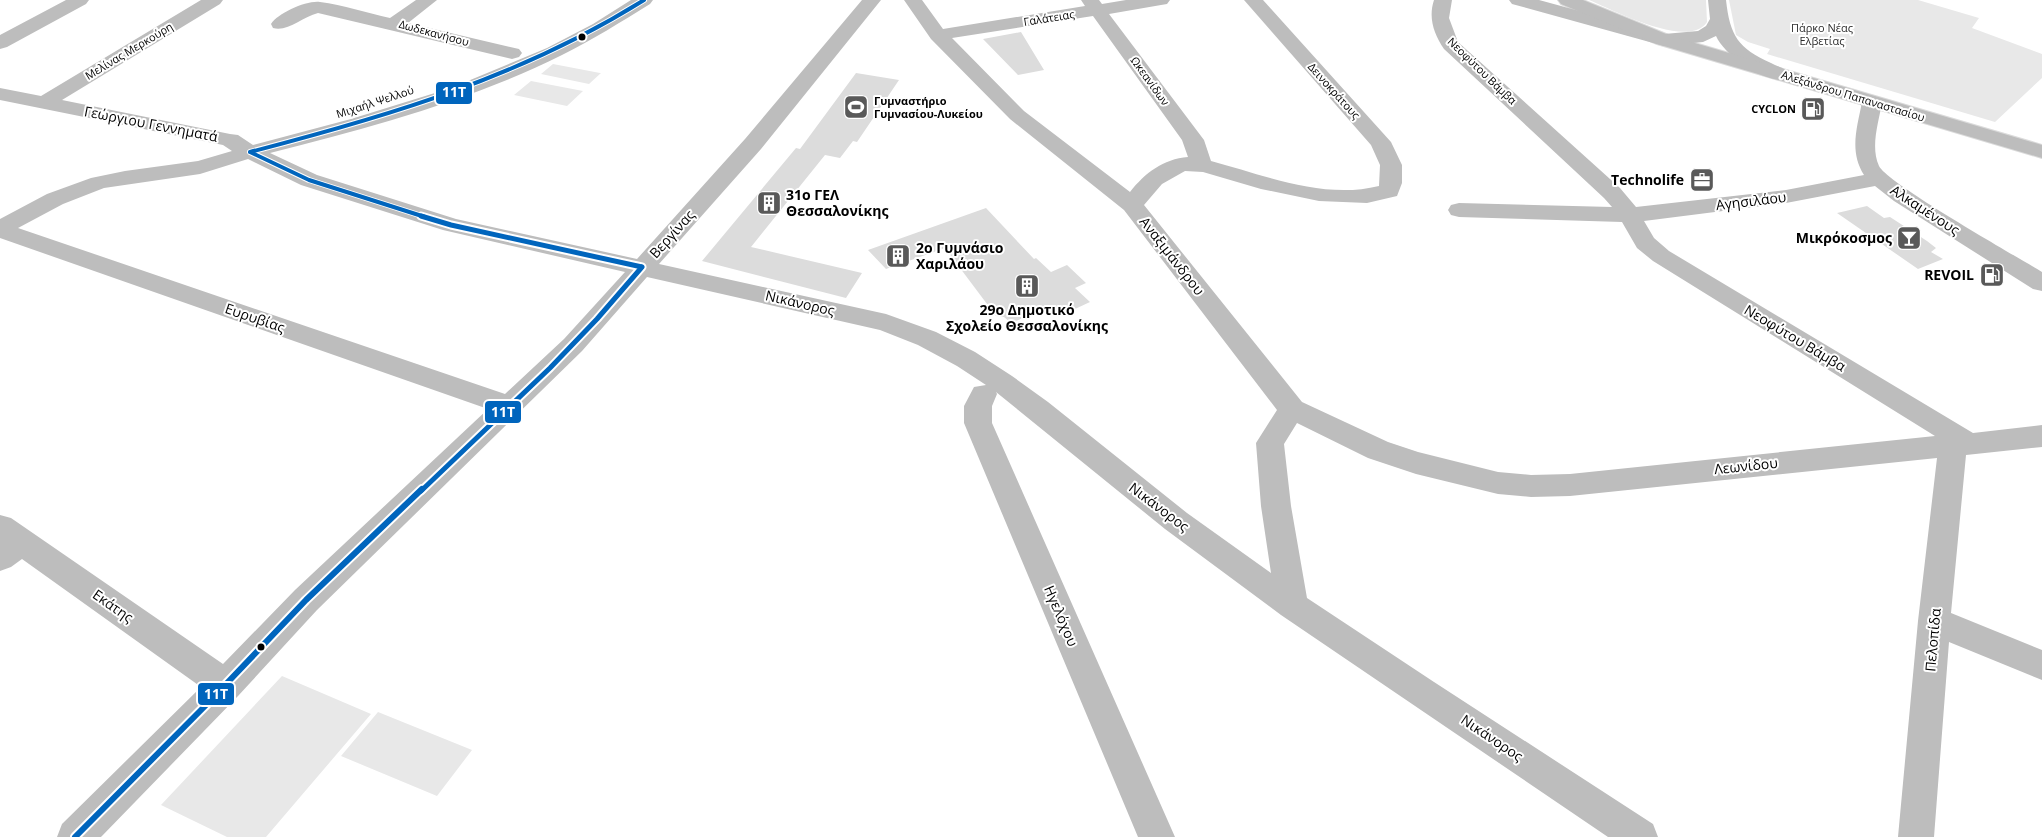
<svg xmlns="http://www.w3.org/2000/svg" width="2042" height="837" font-family="'Open Sans',sans-serif">
  <style>
    .green { fill: #e8e8e8 }
    .building { fill: #dcdcdc }
    .lines { fill: none; stroke-linecap: round; stroke-linejoin: round }
    .major-casing { stroke: #dbdbdb; stroke-width: 2 }
    .minor { fill: #bdbdbd; fill-rule: evenodd }
    .major { fill: #bdbdbd; fill-rule: evenodd }
    .bus-1-far2-casing { stroke: #fff; stroke-width: 6 }
    .bus-1-far1-casing { stroke: #fff; stroke-width: 9 }
    .bus-1-casing { stroke: #fff; stroke-width: 10 }
    .bus-1-far2 { stroke: #0065bd; stroke-width: 4 }
    .bus-1-far1 { stroke: #0065bd; stroke-width: 5 }
    .bus-1 { stroke: #0065bd; stroke-width: 6 }
    .bus-dot { fill: #000; stroke: #fff; stroke-width: 2 }
    .labels { text-anchor: middle; stroke-width: 4; stroke-linejoin: round; paint-order: stroke }
    .far-street-label { font-size: 11px; fill: #000; stroke: #fff }
    .far-park-label { font-size: 11px; fill: #2d2d2d; stroke: #fff }
    .far-poi-label { font-size: 11px; font-weight: bold; fill: #000; stroke: #fff; text-anchor: start }
    .street-label { font-size: 14px; fill: #000; stroke: #fff }
    .poi-label { font-size: 14px; font-weight: bold; fill: #000; stroke: #fff; text-anchor: end }
    .line-badge { stroke: #fff; stroke-width: 2 }
    .badge-label { font-size: 14px; text-anchor: middle; font-weight: bold; fill: #fff }
  </style>
  <rect width="100%" height="100%" fill="#fff"/>
  <path class="green" d="M1589,0H1706L1707,22C1689,50 1613,10 1589,0Z
    M1729,0H1918L1979,18L1972,28L2042,54V78L1995,122L1767,54L1770,49L1748,42L1736,35Z
    M553,64L600,73H601L589,84L541,74Z
    M531,81L583,91L567,106L514,95Z
    M282,676L371,714L266,837H227L161,805Z
    M378,712L472,750L437,796L341,756Z"/>
  <path class="building" d="M1021,32L1044,70L1018,75L983,39Z
    M856,73L899,80L857,142L853,141L840,158L825,155L751,247L862,273L846,298L702,261L796,148L800,149Z
    M1867,206L1884,218L1890,217L1927,241L1936,248L1931,252L1943,259L1918,269L1837,213Z
    M986,208L1034,259L1036,258L1051,272L1067,265L1086,283L1075,288L1090,302L1060,316L1051,306L1011,323L1004,317L996,316L945,248L886,269L868,250Z"/>
  <g class="lines">
    <defs>
      <path id="major" d="M1558,0H1583L1671,36L2042,145V158L1657,44L1561,4Z"/>
    </defs>
    <use href="#major" class="major-casing"/>
    <path class="minor" d="M66,0H89L86,4L7,47L0,49V35Z
      M201,0H223L220,4L62,100L230,134L238,135L253,145L351,119L451,88L547,48L593,24L631,0H653L650,4C621,22 592,40 562,55C470,101 369,128 270,153L317,175L456,219L637,259L745,139L862,0H881L761,149L659,264L886,314L936,332L975,352L1012,376L1048,402L1187,513L1271,573L1261,506L1256,443L1277,410L1124,210L1010,119L931,39L904,0H922L943,29L1085,6L1081,0H1099L1102,4L1126,0H1170L1167,4L1161,5L1109,14L1204,140L1211,161C1264,175 1323,200 1379,186L1380,165L1371,145L1244,0H1263L1391,142L1402,165V183L1397,196L1367,203L1319,201L1261,189L1203,172L1185,171L1162,184L1144,205L1302,402L1388,442L1418,452L1498,472L1531,475L1570,474L1935,436L1653,261L1637,248L1622,222L1459,217L1451,215L1448,210L1451,205L1459,203L1612,207L1604,198L1444,49C1434,34 1428,18 1434,0H1452L1449,18L1458,42L1620,188L1636,207L1786,190L1864,175C1849,151 1857,128 1862,102L1865,98L1872,96L1879,98L1882,102C1879,122 1870,146 1879,166C1888,184 2016,256 2042,272V291L2033,289L1894,201L1875,186L1786,203L1644,221L1654,238L1669,251L1973,433L2042,425V447L1966,455L1951,613L2042,650V680L1949,642L1934,837H1898L1918,621L1937,458L1570,496L1531,497L1498,494L1416,474L1368,458L1297,423L1284,444L1291,506L1307,598L1434,682L1653,824L1658,837H1608L1281,615L1165,529L996,392L997,394L992,406V423L1175,837H1138L964,423V406L974,387L986,385L957,366L918,345L880,330L647,277L582,351L317,610L238,696L101,837H57L62,824L201,687L22,559L11,567L0,571V515L11,518L223,664L295,590L488,409L0,238V219L47,194L91,178L125,171L198,161L232,151L223,145L0,100V88L41,96ZM1093,16L1182,140L1188,157C1163,159 1145,173 1130,192L1024,111L952,38ZM248,159L301,185L443,230L625,272L564,339L505,394L18,228L63,204L104,188L200,174Z
      M416,0H437L408,23L519,49L522,53L519,57L512,59L318,13C302,17 288,32 273,28L271,24C278,13 307,0 320,2C343,5 367,13 390,18Z
      M1509,0H1539L1664,34L1698,31L1706,26L1710,19L1708,0H1726C1730,36 1738,48 1771,63C1778,67 1786,68 1791,75L1788,79C1766,85 1725,56 1716,36L1703,42L1664,46L1512,4Z"/>
    <use href="#major" class="major"/>
    <defs>
      <path id="bus-1-far2" d="M250,152C389,116 521,77 644,0
        M250,152L309,180L425,217"/>
      <path id="bus-1-far1" d="M421,216L451,225L642,267
        M421,491L550,368L597,319L642,267"/>
      <path id="bus-1" d="M75,837L208,703L306,600L422,489"/>
    </defs>
    <use href="#bus-1-far2" class="bus-1-far2-casing"/>
    <use href="#bus-1-far1" class="bus-1-far1-casing"/>
    <use href="#bus-1" class="bus-1-casing"/>
    <use href="#bus-1-far2" class="bus-1-far2"/>
    <use href="#bus-1-far1" class="bus-1-far1"/>
    <use href="#bus-1" class="bus-1"/>
  </g>
  <defs>
    <symbol id="stadium-square" viewBox="-11 -11 22 22"><rect x="-9" y="-9" width="18" height="18" rx="4" fill="#595959" stroke="#fff"/><path d="M0-5a6.5 5 0 1 0 0 10a6.5 5 0 1 0 0-10ZM-3.5-1.8h7v3.6h-7Z" fill="#fff"/></symbol>
    <symbol id="fuel-square" viewBox="-11 -11 22 22"><rect x="-9" y="-9" width="18" height="18" rx="4" fill="#595959" stroke="#fff"/><path d="M-5.5-6h7V0h2V4h1.3V-2.5L3-4.5l.8-.8L6-3V5H2.5V1h-1V6h-7ZM-4.2-4.7v3.2H.2V-4.7Z" fill="#fff"/></symbol>
    <symbol id="office-square" viewBox="-11 -11 22 22"><rect x="-9" y="-9" width="18" height="18" rx="4" fill="#595959" stroke="#fff"/><path d="M-6-3h4V-5.5h4V-3h4V5H-6ZM-1-4.5V-3h2v-1.5ZM-6 0V1H6V0Z" fill="#fff"/></symbol>
    <symbol id="building-square" viewBox="-11 -11 22 22"><rect x="-9" y="-9" width="18" height="18" rx="4" fill="#595959" stroke="#fff"/><path d="M-4-6H4V6H1V3H-1V6H-4ZM-2.5-4.3h1.7v1.8h-1.7ZM.8-4.3h1.7v1.8H.8ZM-2.5-1h1.7V.8h-1.7ZM.8-1h1.7V.8H.8Z" fill="#fff"/></symbol>
    <symbol id="bar-square" viewBox="-11 -11 22 22"><rect x="-9" y="-9" width="18" height="18" rx="4" fill="#595959" stroke="#fff"/><path d="M-6-5H6L.8 .8V4.5H3.5V6h-7V4.5H-.8V.8Z" fill="#fff"/></symbol>
  </defs>
  <g fill-rule="evenodd">
    <use href="#stadium-square" x="842" y="93" width="28" height="28"/>
    <use href="#fuel-square" x="1799" y="95" width="28" height="28"/>
    <use href="#office-square" x="1688" y="166" width="28" height="28"/>
    <use href="#building-square" x="755" y="189" width="28" height="28"/>
    <use href="#bar-square" x="1895" y="224" width="28" height="28"/>
    <use href="#building-square" x="884" y="242" width="28" height="28"/>
    <use href="#fuel-square" x="1978" y="261" width="28" height="28"/>
    <use href="#building-square" x="1013" y="272" width="28" height="28"/>
  </g>
  <g class="bus-dot">
    <circle cx="582" cy="37" r="4.5"/>
    <circle cx="261" cy="647" r="4.5"/>
  </g>
  <g class="labels">
    <g class="far-street-label">
      <text transform="translate(1049 18) rotate(-9)" y="4">Γαλάτειας</text>
      <text transform="translate(434 33) rotate(15)" y="4">Δωδεκανήσου</text>
      <text transform="translate(129 51) rotate(-31)" y="4">Μελίνας Μερκούρη</text>
      <text transform="translate(1482 71) rotate(44)" y="4">Νεοφύτου Βάμβα</text>
      <text transform="translate(1150 81) rotate(54)" y="4">Ωκεανίδων</text>
      <text transform="translate(1334 91) rotate(48)" y="4">Δεινοκράτους</text>
      <text transform="translate(1853 96) rotate(17)" y="4">Αλεξάνδρου Παπαναστασίου</text>
      <text transform="translate(375 102) rotate(-18)" y="4">Μιχαήλ Ψελλού</text>
    </g>
    <g class="far-park-label">
      <text x="1822" y="32">Πάρκο Νέας<tspan x="1822" dy="13">Ελβετίας</tspan></text>
    </g>
    <g class="far-poi-label">
      <text x="874" y="105">Γυμναστήριο<tspan x="874" dy="13">Γυμνασίου-Λυκείου</tspan></text>
      <text x="1796" y="113" text-anchor="end">CYCLON</text>
    </g>
    <g class="street-label">
      <text transform="translate(151 124) rotate(11)" y="5">Γεώργιου Γεννηματά</text>
      <text transform="translate(1751 201) rotate(-7)" y="5">Αγησιλάου</text>
      <text transform="translate(1925 210) rotate(33)" y="5">Αλκαμένους</text>
      <text transform="translate(672 234) rotate(-48)" y="5">Βεργίνας</text>
      <text transform="translate(1172 256) rotate(52)" y="5">Αναξιμάνδρου</text>
      <text transform="translate(800 303) rotate(13)" y="5">Νικάνορος</text>
      <text transform="translate(255 318) rotate(19)" y="5">Ευρυβίας</text>
      <text transform="translate(1795 338) rotate(31)" y="5">Νεοφύτου Βάμβα</text>
      <text transform="translate(1746 466) rotate(-6)" y="5">Λεωνίδου</text>
      <text transform="translate(1159 507) rotate(37)" y="5">Νικάνορος</text>
      <text transform="translate(113 606) rotate(35)" y="5">Εκάτης</text>
      <text transform="translate(1061 616) rotate(67)" y="5">Ηγελόχου</text>
      <text transform="translate(1933 640) rotate(-85)" y="5">Πελοπίδα</text>
      <text transform="translate(1492 738) rotate(34)" y="5">Νικάνορος</text>
    </g>
    <g class="poi-label">
      <text x="1684" y="185">Technolife</text>
      <text x="786" y="200" text-anchor="start">31ο ΓΕΛ<tspan x="786" dy="16">Θεσσαλονίκης</tspan></text>
      <text x="1892" y="243">Μικρόκοσμος</text>
      <text x="916" y="253" text-anchor="start">2ο Γυμνάσιο<tspan x="916" dy="16">Χαριλάου</tspan></text>
      <text x="1974" y="280">REVOIL</text>
      <text x="1027" y="315" text-anchor="middle">29ο Δημοτικό<tspan x="1027" dy="16">Σχολείο Θεσσαλονίκης</tspan></text>
    </g>
  </g>
  <g class="line-badge">
    <rect x="435" y="81" width="38" height="24" rx="5" fill="#0065bd"/>
    <rect x="484" y="400" width="38" height="24" rx="5" fill="#0065bd"/>
    <rect x="197" y="682" width="38" height="24" rx="5" fill="#0065bd"/>
  </g>
  <g class="badge-label">
    <text x="454" y="97">11Τ</text>
    <text x="503" y="417">11Τ</text>
    <text x="216" y="699">11Τ</text>
  </g>
</svg>
